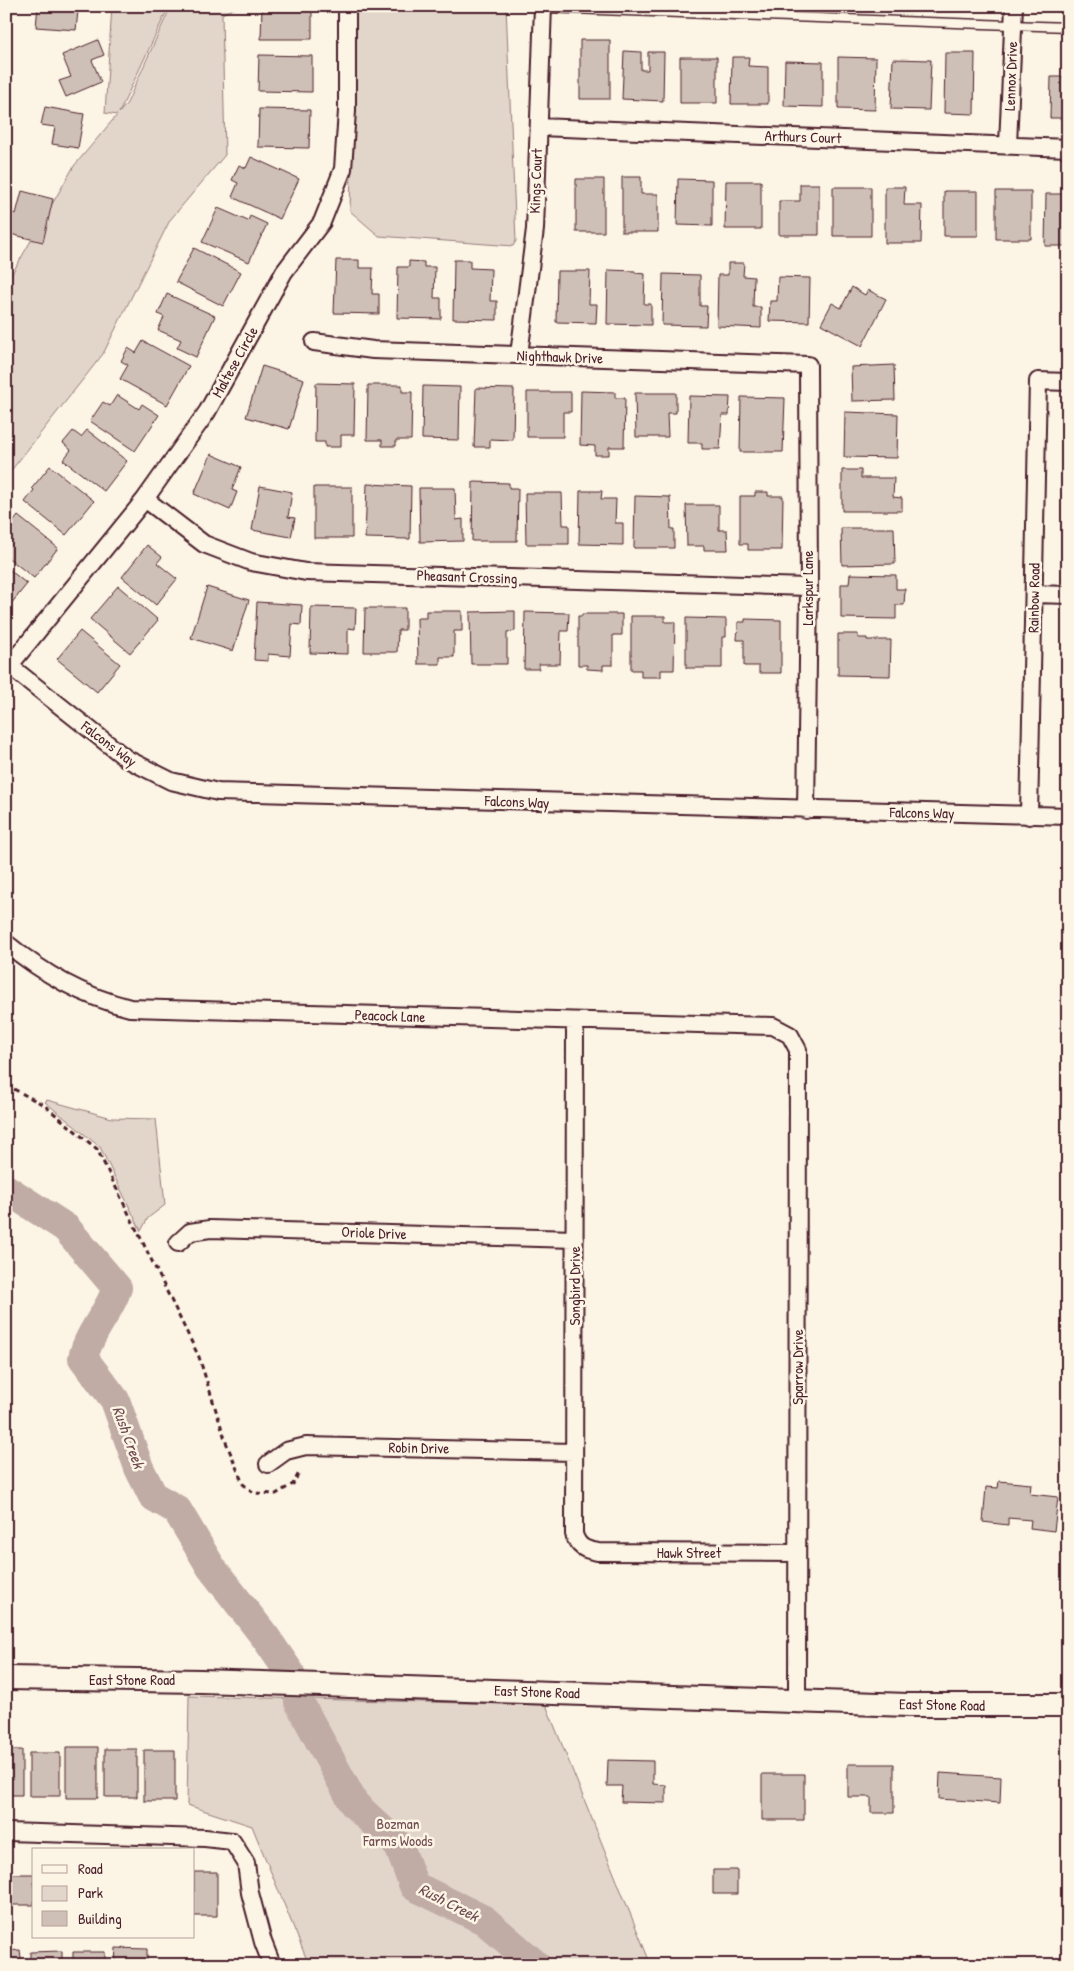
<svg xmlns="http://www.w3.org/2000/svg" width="1074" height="1971" font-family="'Patrick Hand',sans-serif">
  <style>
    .green { fill: #e2d5ca; stroke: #967a7a }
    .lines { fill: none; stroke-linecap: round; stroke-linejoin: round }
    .river { stroke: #c0aca5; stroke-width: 30 }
    .building { fill: #cfc0b7; stroke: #4a1f2b }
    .service-casing { stroke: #4a1f2b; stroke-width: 11 }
    .minor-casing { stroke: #4a1f2b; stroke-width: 20 }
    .secondary-casing { stroke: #4a1f2b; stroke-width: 26 }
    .path { stroke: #4a1f2b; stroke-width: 3; stroke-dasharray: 5 4; stroke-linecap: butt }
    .service { stroke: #fcf5e5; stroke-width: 8 }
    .minor { stroke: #fcf5e5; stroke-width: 16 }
    .secondary { stroke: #fcf5e5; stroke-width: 22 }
    .labels { text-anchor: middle; stroke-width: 5; stroke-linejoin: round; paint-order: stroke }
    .street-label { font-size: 15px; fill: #4a1f2b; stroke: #fcf5e5 }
    .park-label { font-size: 15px; fill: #704c53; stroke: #fcf5e5 }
    .water-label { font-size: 16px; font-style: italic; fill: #6d4950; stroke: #fcf5e5 }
  </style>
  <rect width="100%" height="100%" fill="#fcf5e5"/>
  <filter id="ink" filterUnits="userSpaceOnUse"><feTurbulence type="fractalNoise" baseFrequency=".02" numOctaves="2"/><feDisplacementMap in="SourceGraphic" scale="10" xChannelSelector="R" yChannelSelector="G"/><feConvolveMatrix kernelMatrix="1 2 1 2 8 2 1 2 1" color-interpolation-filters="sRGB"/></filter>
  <g filter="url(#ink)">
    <path class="green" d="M112,6H169L119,113L127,103L171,6H239L222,14L225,155L170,220L103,354L6,477V284L74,166L117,115L105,113Z
      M355,6H506L516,241L513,246L379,236L350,211Z
      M47,1100L112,1118L156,1119L165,1205L148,1218L141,1231L100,1147L45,1102Z
      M189,1696L546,1705L651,1965H309L252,1826L187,1805Z"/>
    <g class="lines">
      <path class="river" d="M6,1189L66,1228L117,1288C109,1313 89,1332 83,1358L115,1400L139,1468L153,1496L177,1510L211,1567L266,1638L290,1673
        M299,1702L354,1804L399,1846L414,1886L484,1920L536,1965"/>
    </g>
    <path class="building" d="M38,6H71V10L78,11L76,30L36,27Z
      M262,6H312V39H261Z
      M98,40L104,55L92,60L101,82L66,97L59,81L71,77L62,55Z
      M580,40H610V99H580Z
      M624,51L641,52V70H648V52H664L663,101L622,99Z
      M945,53H975L974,114L944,113Z
      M259,55L312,56V92L258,91Z
      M680,57H717V103H680Z
      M732,57H749L748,66L768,67V104H731Z
      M838,57L876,58L875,110L838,109Z
      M893,59L931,60L929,110L891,109Z
      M785,61L823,62V107L784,106Z
      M1051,77H1068V118H1050Z
      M45,107L84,114L78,148L52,144L55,127L41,125Z
      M259,109L310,110L309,148L258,147Z
      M251,157L299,179L280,219L232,197L238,183L232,180L239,165L246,168Z
      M622,177H641V194H658V232H622Z
      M576,179H604V232H576Z
      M678,179L712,180V226L677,225Z
      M726,181H761V229H725Z
      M800,184H819V235H779V201H800Z
      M833,187H871V236H833Z
      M885,187H905L904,205H922L921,243H885Z
      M22,191L53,199L43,242L6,233L8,212L16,214Z
      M944,191H978V236H944Z
      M996,191H1031V239H996Z
      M1046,194H1063V211H1068V246H1045Z
      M218,208L248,221L250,216L267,224L249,262L202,242Z
      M194,248L241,272L223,306L176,282Z
      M336,260H359V268H373L372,294H379V314L334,313Z
      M454,260H470V268L491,269L490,301H497V320L453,319Z
      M409,261L424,262V267H435L434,298H441V319L397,318L398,267H409Z
      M728,263H744L743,276L754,277L753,307H761V328L717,326L718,275H728Z
      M608,270L635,271V273L645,274L644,304H651V325L607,324Z
      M557,271H590L589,304H597L596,323L556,322Z
      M663,274L700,275V306H707L706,326L662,325Z
      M778,277L810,278L809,322L769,321L770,301H777Z
      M852,287L865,295L868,290L886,299L862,346L821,324L832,303L841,308Z
      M167,294L215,316L196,357L177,348L181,340L158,330L164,317L158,314Z
      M143,341L189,366L167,405L120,379L128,365L121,361L128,348L136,353Z
      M894,365L895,400L852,401L851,367Z
      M262,366L304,379L289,429L246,417Z
      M316,383L355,384L354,435H341V447H325V442H315Z
      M368,385H402V392H412L411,440H396V446H382V440H367Z
      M423,386L460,387L459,440L422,439Z
      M476,388L514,389L513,440L490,439V447H474Z
      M581,391L615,392V398H625L624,447H609V455H595V446L580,445Z
      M527,392H571V412H563V437H527Z
      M635,393H676V413H667L668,437H636Z
      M117,395L139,409L142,404L159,415L135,451L90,421L103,402L110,406Z
      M689,396L730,397L729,415H722L720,449H702V443H688Z
      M741,397L785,398L783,452H740Z
      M845,412L898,414L897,458L844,457Z
      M87,430L127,461L104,491L63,460L71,450L63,443L73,431L81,437Z
      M211,454L241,467L232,490L237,492L230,510L194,494Z
      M50,466L94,501L66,535L25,502L34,490L32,488Z
      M842,470H861V478H894L893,497L902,498V511H842Z
      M473,482L509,483V488H518L517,541H472Z
      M367,484L411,486L410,539L365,538Z
      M260,486L292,492L288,517L295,518L291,537L252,530Z
      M314,487H352V538H314Z
      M419,488H455L456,520L463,519V541L420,542Z
      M580,491H602L601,499H616L615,523H623V545L579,544Z
      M755,492H768V496H783L782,550H748V544H740V496H755Z
      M525,493H562L563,525H569V544H526Z
      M635,496L670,497L671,529H674V548H634Z
      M686,505H719V530H727L728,550H704V546H687Z
      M18,516L58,548L34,578L6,556V531Z
      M841,528H894L895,564L842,565Z
      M147,545L162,557L157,563L177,579L156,605L122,577Z
      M6,567L27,584L6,610Z
      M850,574L896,575V589H905L904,605H896V619L841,618V584H849Z
      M118,586L158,620L130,653L90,619Z
      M207,587L249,600L233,651L191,638Z
      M257,602L302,605L301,625L292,624L290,656L268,654V661L254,660Z
      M311,607L356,608L355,629L348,628V654L310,653Z
      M365,608H405V630H398L397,652H364Z
      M426,611H462V631H454V657H440V664H418L417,618H426Z
      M515,611V631L507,632V664H471L470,612Z
      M525,612L569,613L568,631H561L560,664H539V669H524Z
      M582,614H622V635H613V665H603V670L587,669V665H578V616H582Z
      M631,616H665V622H675L674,670H661V677H641V670H631Z
      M686,618L726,619V637H722V668H686Z
      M745,619L781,620V673H759V666H744V640H737L738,622H745Z
      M80,631L120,664L97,692L57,659Z
      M838,634H858V638H867V640H891L890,676L838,675Z
      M999,1481L1031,1484L1030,1494L1058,1497L1054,1531L1030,1528L1031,1520L1008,1518V1525L983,1522L986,1487L998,1488Z
      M66,1747H98V1798H66Z
      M105,1749H137V1797H105Z
      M6,1750H22V1795H6Z
      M144,1750H175V1801H144Z
      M29,1753H60V1796H29Z
      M608,1760L653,1761V1784L666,1785V1803L621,1802L622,1786H607Z
      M848,1764H894V1813H871V1797H848Z
      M940,1773L1001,1777L1000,1803L939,1799Z
      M762,1774H804V1820H762Z
      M713,1870H737V1894H713Z
      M194,1872H217V1916H194Z
      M7,1874H34V1905H7Z
      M116,1948L147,1949V1965H115Z
      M20,1950L22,1965H6V1951Z
      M62,1951V1965H30V1952Z
      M73,1952H105V1965H73Z
      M235,1958V1965H206V1959Z
      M161,1962H194V1965H161Z"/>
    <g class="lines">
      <defs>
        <path id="service" d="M544,8L1068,27"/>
        <path id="minor" d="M539,127L1068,148
          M1008,145L1014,6
          M314,342L373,350L808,365L809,587L806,810
          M519,355L535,229L543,6
          M145,499L204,544L251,562L306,572L809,587
          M1035,594L1068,595
          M6,663L127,759L171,781L218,792L1068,816
          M6,670L145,499L207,412L284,272L322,222L343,169L347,111V6
          M1029,816L1038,381L1068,382
          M6,943C44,974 82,996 130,1008L773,1026L790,1035L798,1050L797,1701
          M575,1021L574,1534C578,1547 585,1550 598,1552L797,1553
          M178,1243L190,1232L210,1229L575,1239
          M268,1464L286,1451L306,1446L574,1452
          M6,1832L205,1838L232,1841L246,1863L250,1893L263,1942L272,1965"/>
        <path id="secondary" d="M6,1678L201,1681L908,1705H1068"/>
      </defs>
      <use href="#service" class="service-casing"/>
      <use href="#minor" class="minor-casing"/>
      <use href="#secondary" class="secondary-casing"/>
      <path class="path" d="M6,1085L44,1105L97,1149L199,1357L226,1442L243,1484L254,1493L276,1494L293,1484L300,1471"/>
      <use href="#service" class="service"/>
      <use href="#minor" class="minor"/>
      <use href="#secondary" class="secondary"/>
    </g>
  </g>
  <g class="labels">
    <g class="street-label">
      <text transform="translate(1011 76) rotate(-88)" y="5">Lennox Drive</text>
      <text transform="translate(803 137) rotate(2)" y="5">Arthurs Court</text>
      <text transform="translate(536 181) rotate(-88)" y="5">Kings Court</text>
      <text transform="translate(560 357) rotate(2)" y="5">Nighthawk Drive</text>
      <text transform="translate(235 362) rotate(-61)" y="5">Maltese Circle</text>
      <text transform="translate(467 577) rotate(2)" y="5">Pheasant Crossing</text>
      <text transform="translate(808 588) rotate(-90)" y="5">Larkspur Lane</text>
      <text transform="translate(1034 598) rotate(-89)" y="5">Rainbow Road</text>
      <text transform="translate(109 744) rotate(37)" y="5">Falcons Way</text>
      <text transform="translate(517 802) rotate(2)" y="5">Falcons Way</text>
      <text transform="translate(922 813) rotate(1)" y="5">Falcons Way</text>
      <text transform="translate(390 1016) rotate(2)" y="5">Peacock Lane</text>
      <text transform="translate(374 1233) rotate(2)" y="5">Oriole Drive</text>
      <text transform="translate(575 1286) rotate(-90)" y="5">Songbird Drive</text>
      <text transform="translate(798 1367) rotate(-90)" y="5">Sparrow Drive</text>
      <text transform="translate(419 1448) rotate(1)" y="5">Robin Drive</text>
      <text x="689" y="1558">Hawk Street</text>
      <text x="132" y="1685">East Stone Road</text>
      <text transform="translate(537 1692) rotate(2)" y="5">East Stone Road</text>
      <text transform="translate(942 1705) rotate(1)" y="5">East Stone Road</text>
    </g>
    <g class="park-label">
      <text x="398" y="1829">Bozman<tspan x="398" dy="17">Farms Woods</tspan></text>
    </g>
    <g class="water-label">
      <text transform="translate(129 1437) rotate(70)" y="6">Rush Creek</text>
      <text transform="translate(449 1902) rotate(27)" y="6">Rush Creek</text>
    </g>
  </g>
  <rect width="1074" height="1971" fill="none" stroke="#fcf5e5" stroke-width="25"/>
  <rect x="12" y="12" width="1049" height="1946" fill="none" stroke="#4a1f2b" stroke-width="2" filter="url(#ink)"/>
  <rect x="32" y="1848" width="162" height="90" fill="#fcf5e5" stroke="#b59f9b"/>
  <rect x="42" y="1865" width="25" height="8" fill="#fcf5e5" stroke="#b59f9b"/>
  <text x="78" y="1874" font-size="15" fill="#4a1f2b">Road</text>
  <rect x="42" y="1886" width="25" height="15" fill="#e2d5ca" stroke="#b59f9b"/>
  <text x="78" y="1898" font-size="15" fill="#4a1f2b">Park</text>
  <rect x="42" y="1911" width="25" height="15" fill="#cfc0b7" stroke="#b59f9b"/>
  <text x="78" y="1924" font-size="15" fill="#4a1f2b">Building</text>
</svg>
